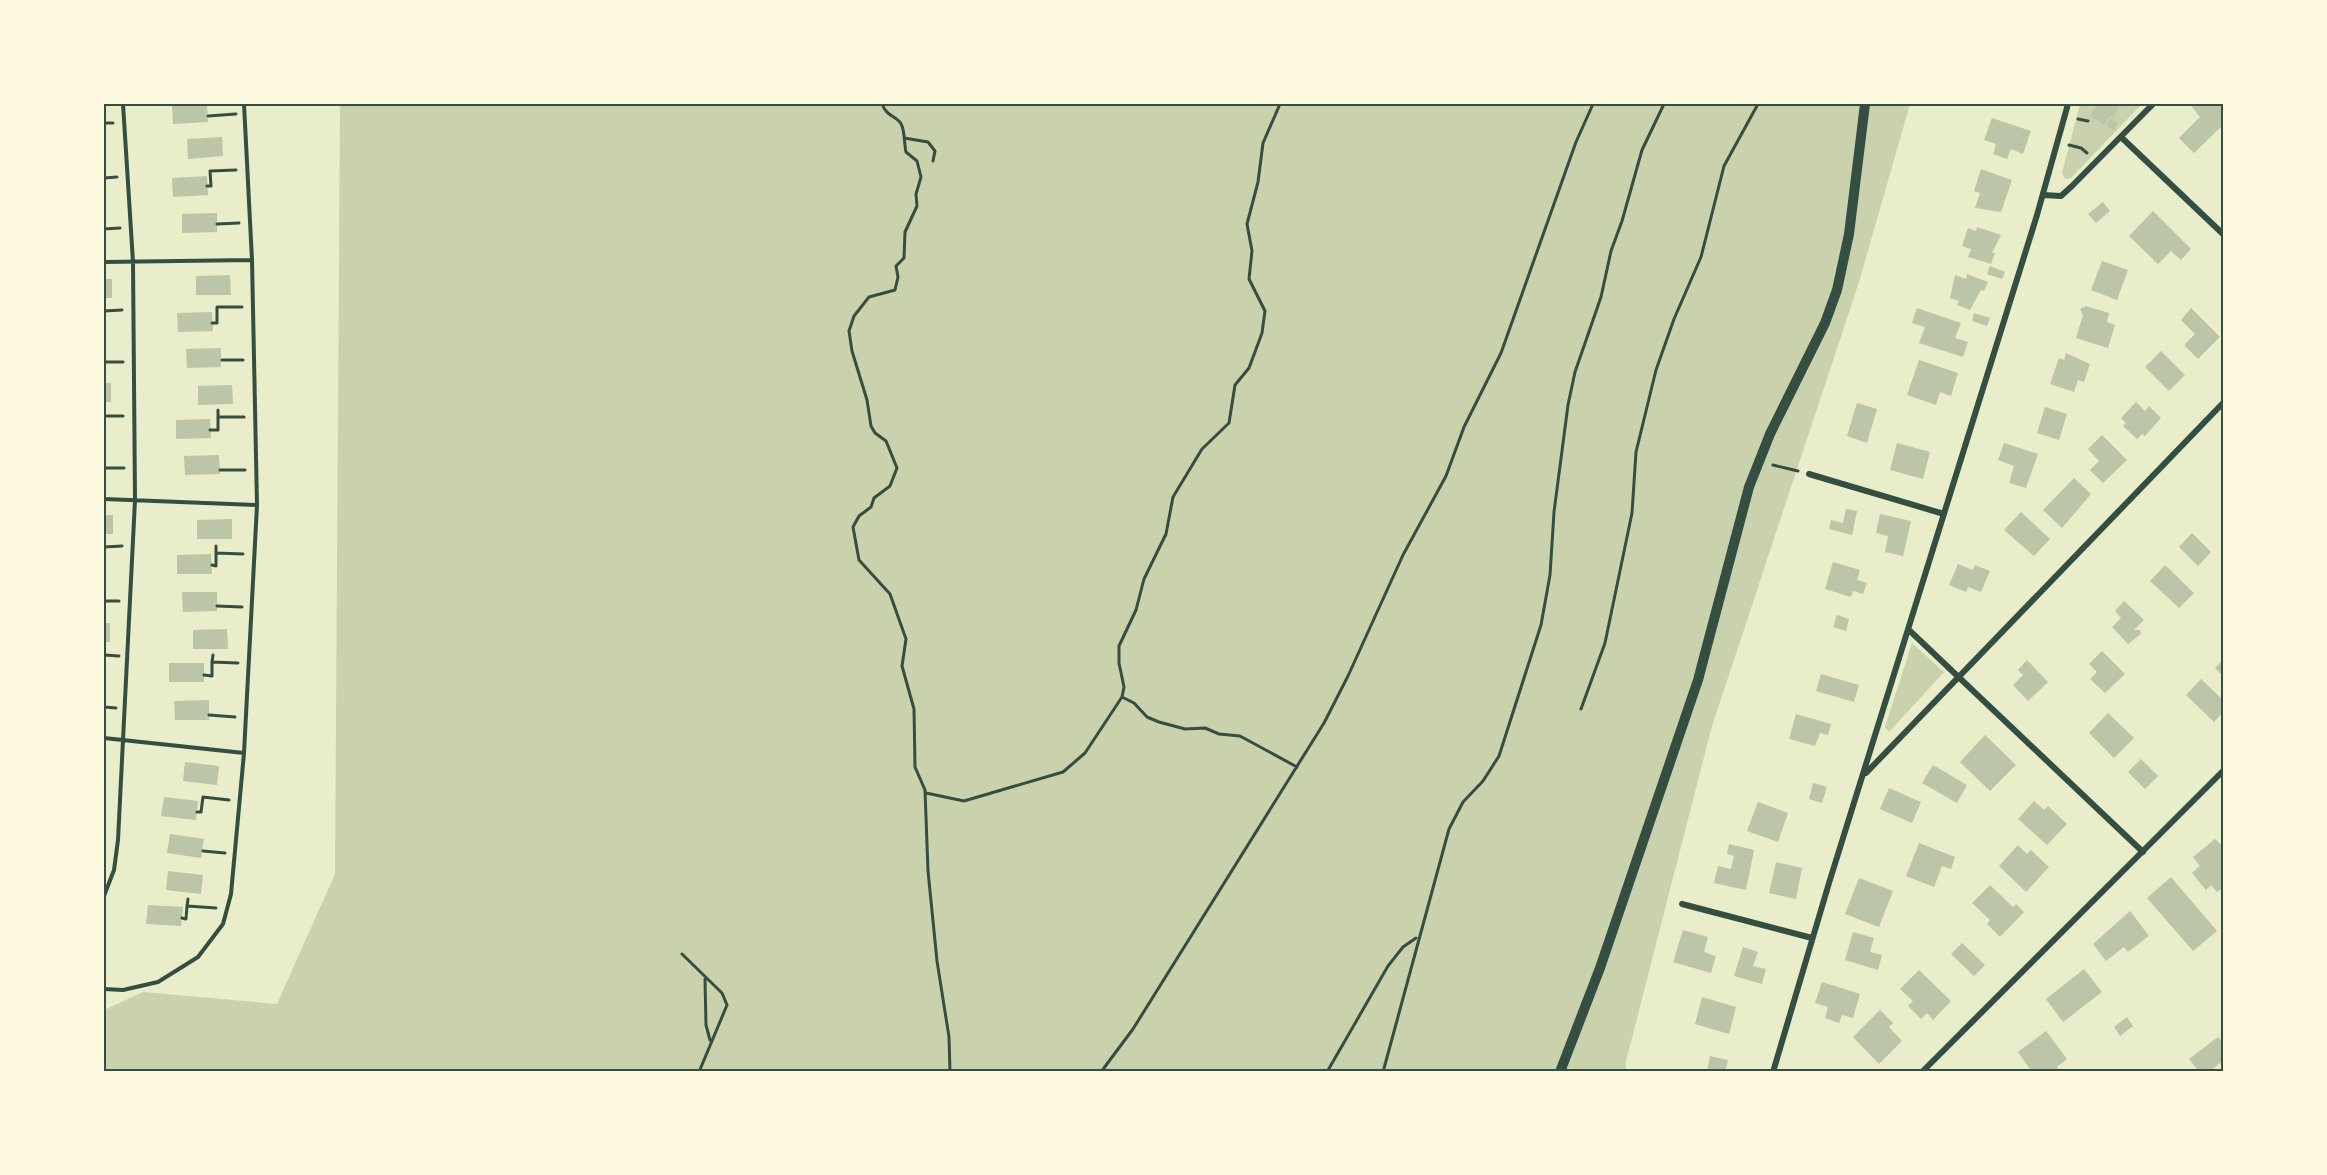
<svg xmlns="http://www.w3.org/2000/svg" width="2327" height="1175" font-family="'IBM Plex Sans',sans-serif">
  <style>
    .green { fill: #cad2ad }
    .building { fill: #bcc5a7 }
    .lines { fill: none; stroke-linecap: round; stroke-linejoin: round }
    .path { stroke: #344e41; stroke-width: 3 }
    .service { stroke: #344e41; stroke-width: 4 }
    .minor { stroke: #344e41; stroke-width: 6 }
    .tertiary { stroke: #344e41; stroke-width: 10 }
    .neatline { fill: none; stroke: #344e41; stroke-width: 2 }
  </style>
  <rect width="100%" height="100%" fill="#e9edc9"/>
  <path class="green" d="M340,104H1910L1859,282L1712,726L1626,1061V1071L104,1072V1010L143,992L277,1004L335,874Z
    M2080,104H2142L2071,178L2065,179L2062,173Z
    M1912,643L1944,672L1889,732L1885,727Z"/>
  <path class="building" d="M207,104L208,122L173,124L172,105Z
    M2091,104H2121L2113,117L2110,116L2104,125L2090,116L2096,106Z
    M2190,104H2219L2224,108V124L2194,153L2179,138L2200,117Z
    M1992,118L2031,131L2023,154L2011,149L2007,159L1993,154L1996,144L1984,140Z
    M2111,118L2118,123L2114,130L2106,126Z
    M222,137L223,156L188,159L187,139Z
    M1981,169L2012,180L2001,212L1975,208L1980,193L1974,191Z
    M207,176L208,195L173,197L172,178Z
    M2103,202L2110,211L2096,223L2088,214Z
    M2153,211L2191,249L2181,260L2171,251L2158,264L2129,236Z
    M217,213V232L182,233V214Z
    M1977,227L2001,235L1992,253H1995L1991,264L1968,257L1971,249L1962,246L1968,228L1976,231Z
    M2102,261L2128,270L2117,300L2091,290Z
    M1990,266L2005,272L2002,279L1987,274Z
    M1967,274L1988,282L1984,291L1981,290L1970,310L1957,305L1959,301L1950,298L1955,275L1966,279Z
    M230,275L231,295H196V276Z
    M104,279H112V298H104Z
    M2086,306L2109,313L2107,322L2115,325L2108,348L2076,338L2083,315L2080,309Z
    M1917,308L1961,323L1955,338L1968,342L1963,357L1919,343L1925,327L1912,323Z
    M2191,308L2220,337L2198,359L2184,345L2195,334L2181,320Z
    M212,312L213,331L178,332L177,313Z
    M1974,313L1990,318L1987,326L1972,321Z
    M221,348V367L187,368L186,349Z
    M2161,351L2185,375L2169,391L2145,367Z
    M2066,353L2090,364L2084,382L2078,380L2074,392L2050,384L2059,358L2064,360Z
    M1919,360L1958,373L1951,396L1940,392L1936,405L1907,395Z
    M104,383H111V402H104Z
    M232,385L233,404L198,405V386Z
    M2136,402L2145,411L2149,406L2161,418L2145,436L2142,434L2137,439L2123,426L2126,423L2121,418Z
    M1857,403L1877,409L1867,443L1847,436Z
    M2045,407L2067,414L2059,440L2037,433Z
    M210,419L211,438L176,439V420Z
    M2102,435L2127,460L2103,483L2090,470L2099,461L2088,449Z
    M1897,443L1930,452L1923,479L1890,470Z
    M2004,443L2038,454L2026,488L2009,483L2014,466L1998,460Z
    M219,455L220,474L185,475L184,456Z
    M2074,478L2091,494L2062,528L2043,510Z
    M1846,509L1857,511L1852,535L1829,529L1831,520L1843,523Z
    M2021,512L2050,539L2034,556L2004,530Z
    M1880,514L1911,521L1903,556L1885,552L1888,536L1876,533Z
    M104,515H113V534H104Z
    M232,519V539H197V520Z
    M2192,533L2211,552L2198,566L2179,547Z
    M211,554L212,574H177V555Z
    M1833,562L1860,570L1857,580L1867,583L1863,594L1853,591L1851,597L1825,589Z
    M1958,564L1973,570L1975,565L1990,571L1981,592L1968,587L1966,592L1949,585Z
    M2165,565L2194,593L2179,608L2150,581Z
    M182,592H217V611L183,612Z
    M2124,601L2144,620L2134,630H2140L2141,634L2128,644L2112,627L2121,618L2115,611Z
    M1837,615L1849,619L1846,631L1833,627Z
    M104,623H110V642H104Z
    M227,629L228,649H193V630Z
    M2102,651L2125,674L2105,693L2090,679L2097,672L2089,664Z
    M2224,659V677L2215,668Z
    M2027,660L2048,682L2028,701L2013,685L2023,675L2018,670Z
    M169,663H204V682H169Z
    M1821,674L1859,685L1854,702L1816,691Z
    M2201,679L2224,701V711L2214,722L2186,695Z
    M209,700V720H175L174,701Z
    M2108,713L2134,738L2114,758L2089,733Z
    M1796,714L1831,724L1828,735L1820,733L1815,746L1789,739Z
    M1985,735L2016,765L1990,791L1960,762Z
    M2141,759L2158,776L2145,789L2128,772Z
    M185,762L219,766L217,785L183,781Z
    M1933,765L1967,785L1957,803L1922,783Z
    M1813,783L1827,787L1822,803L1809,799Z
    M1889,788L1921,802L1912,823L1880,809Z
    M164,797L198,801L196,820L161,816Z
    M2034,801L2044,810L2048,806L2067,824L2047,845L2018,819Z
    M1758,802L1788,813L1778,842L1747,831Z
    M170,834L204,839L201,858L167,853Z
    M2215,839L2224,847V887L2217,892L2211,885L2206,890L2192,873L2200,866L2193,857Z
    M1919,843L1955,857L1951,869L1942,866L1934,887L1906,876Z
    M1729,844L1754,850L1746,890L1714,883L1718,866L1731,869L1734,856L1727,854Z
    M2018,845L2027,854L2031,850L2049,867L2026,892L1999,866Z
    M1776,862L1802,868L1796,899L1769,893Z
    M168,871L203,875L201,894L166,890Z
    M2171,877L2217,931L2193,951L2147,898Z
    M1859,878L1893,891L1879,927L1845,914Z
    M1990,885L2013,907L2016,904L2024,912L2000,937L1987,924L1990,920L1972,903Z
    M148,905L183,907L181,926L146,924Z
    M2130,911L2149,936L2128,952L2124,947L2106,961L2093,944Z
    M1683,930L1708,937L1704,952L1716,956L1711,973L1673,962Z
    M1853,932L1874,938L1870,952L1882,955L1878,970L1845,960Z
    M1962,943L1985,965L1974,976L1951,954Z
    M1743,947L1758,952L1753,966L1766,969L1762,984L1734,976Z
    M2084,969L2102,992L2063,1022L2046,999Z
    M1919,970L1951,1001L1933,1020L1927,1013L1921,1019L1908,1006L1913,1001L1900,989Z
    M1822,982L1860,994L1853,1018L1842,1015L1839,1023L1825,1018L1828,1007L1815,1003Z
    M1702,997L1736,1007L1729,1034L1695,1024Z
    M1880,1010L1893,1023L1889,1027L1902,1041L1879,1064L1853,1037Z
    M2127,1017L2133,1026L2120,1036L2114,1027Z
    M2046,1031L2067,1059L2057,1067L2060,1072H2032L2018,1052Z
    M2218,1037L2224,1043V1060L2209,1072H2199L2189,1059Z
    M1710,1056L1728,1060L1725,1072H1707Z"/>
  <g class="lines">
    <path class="path" d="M882,104C887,118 899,116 902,126C905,134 904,143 906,152L917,161L921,177L916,194L917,206L905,232L904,258L896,266L898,277L895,290L869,297L854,316L849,331L852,351L867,400L871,426L875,433L886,441L897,468L890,486L874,498L871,507L859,516L853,527L859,560L890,594L906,639L902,666L914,709L915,767L925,790L928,871L937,961L949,1037L950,1072
      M208,116L236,114
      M2078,119L2088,121
      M104,123H113
      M904,138L928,142L935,151L933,161
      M2069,145L2081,148L2087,153
      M104,178L117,177
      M207,186H211L210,171L236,170
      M217,224L239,223
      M104,229L120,228
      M104,311L122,310
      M212,323H217V307H242
      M222,360H243
      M104,362H123
      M104,416H123
      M218,417V410
      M210,430H218V417H244
      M1773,465L1798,471
      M104,468H124
      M220,470H245
      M216,546V553
      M104,547L122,546
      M212,565L216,566V553L243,554
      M104,601H119
      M217,606L242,607
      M104,655L119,656
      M212,662L213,655
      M204,675L212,676V662L238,663
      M1122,697L1134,703L1147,717L1159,722L1185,729L1205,728L1219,734L1240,736L1297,767
      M104,707L116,708
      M1581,709L1605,643L1632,513L1636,452L1656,370L1674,319L1701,257L1724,166L1758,104
      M209,715L235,717
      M926,793L964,801L1063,772L1085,753L1122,697L1124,687L1119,663V646L1136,610L1144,579L1166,534L1173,497L1202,449L1229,423L1235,385L1249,368L1262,333L1265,311L1249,279L1252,251L1247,224L1258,182L1263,143L1280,104
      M197,812H201L203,797L229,800
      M203,851L225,853
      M187,906L188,899
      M182,918L186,919L187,906L216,908
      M682,954L722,993L727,1005L699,1072
      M705,979L706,1025L710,1040
      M1101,1072L1133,1029L1324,723L1348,676L1403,555L1446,476L1464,427L1501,353L1576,142L1593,104
      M1327,1072L1388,966L1403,947L1416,938
      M1383,1072L1449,829L1463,802L1483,781L1499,756L1541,625L1550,575L1554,512L1568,405L1575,372L1601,297L1611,251L1622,221L1642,150L1664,104"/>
    <path class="service" d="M104,262L252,260
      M104,499L257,505
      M104,738L244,753
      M104,896L114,870L118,840L135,500L133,262L123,104
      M104,989L123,990L158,982L198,957L223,924L231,894L244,753L257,505L252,260L244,104"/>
    <path class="minor" d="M2121,137L2224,235
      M2043,195L2061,196L2072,186L2153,104
      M1809,474L1944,514
      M1909,630L2143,852
      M1866,773L2224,402
      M1682,904L1812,938
      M1773,1072L1829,883L2037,215L2068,104
      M1922,1072L2224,770"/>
    <path class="tertiary" d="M1560,1072L1600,968L1698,680L1749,487L1770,434L1825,323L1837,290L1849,234L1865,104"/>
  </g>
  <rect width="2327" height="1175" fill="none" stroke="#fefae0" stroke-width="210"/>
  <rect x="105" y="105" width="2117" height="965" class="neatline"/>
</svg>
